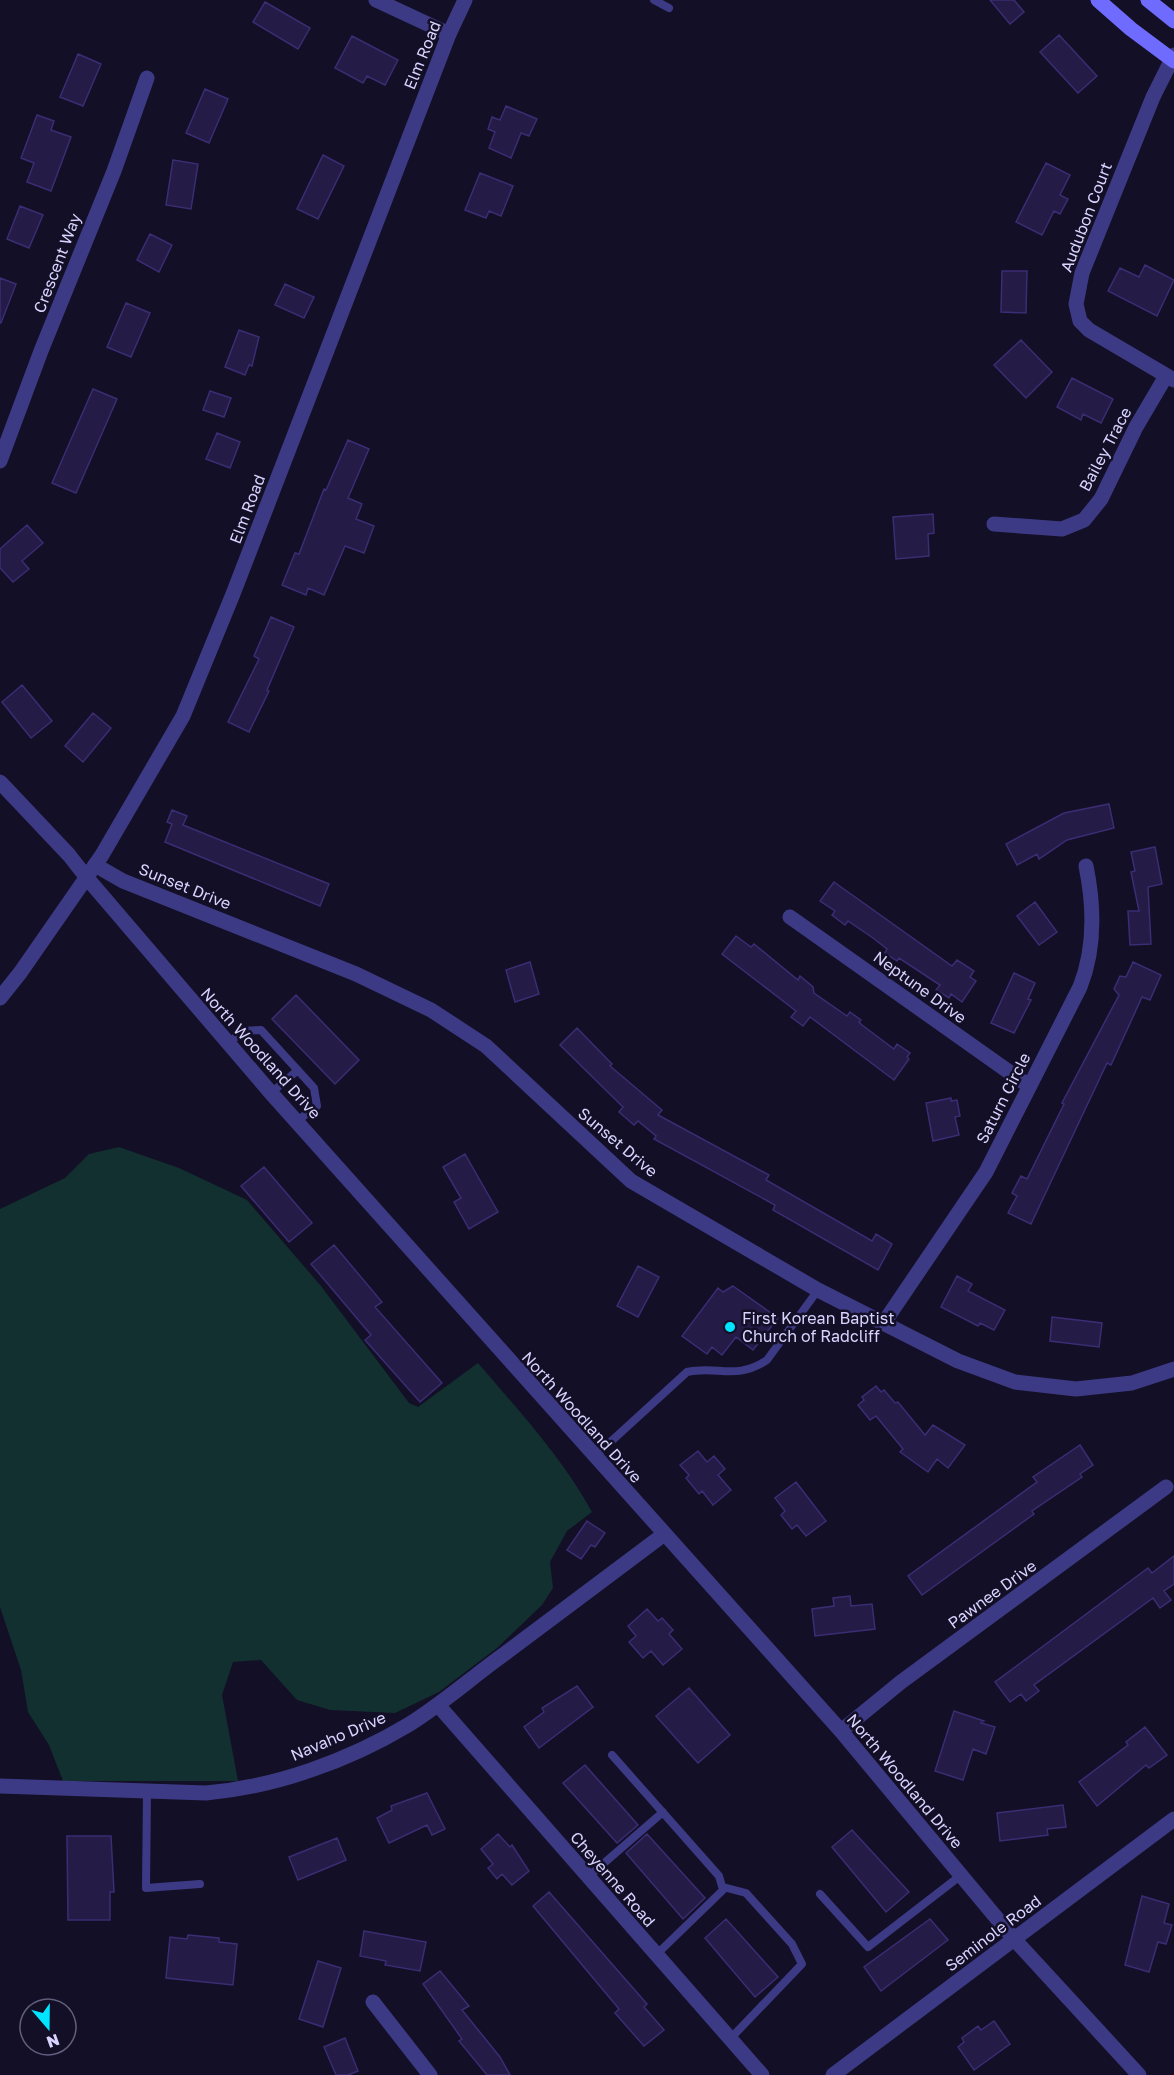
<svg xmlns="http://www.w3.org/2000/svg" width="1174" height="2075" font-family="'Golos Text',sans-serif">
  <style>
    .green { fill: #12302f }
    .building { fill: #241b47; stroke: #3b2d73; stroke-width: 1.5 }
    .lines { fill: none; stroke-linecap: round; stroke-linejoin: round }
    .service { stroke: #3d3a85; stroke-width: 8 }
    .minor { stroke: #3d3a85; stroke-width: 15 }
    .tertiary { stroke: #3d3a85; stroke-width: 15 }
    .secondary { stroke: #6f6bff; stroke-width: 15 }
    .poi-dot { fill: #00e5ff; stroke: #130f26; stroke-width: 2 }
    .labels { text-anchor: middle; stroke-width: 5; stroke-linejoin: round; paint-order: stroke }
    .street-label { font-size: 16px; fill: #d9d4ff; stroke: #130f26 }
    .poi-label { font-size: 16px; fill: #d9d4ff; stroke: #130f26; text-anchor: start }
  </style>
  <rect width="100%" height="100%" fill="#130f26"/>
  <path class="green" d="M119,1147L179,1168L247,1200L321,1286L409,1403L418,1407L478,1363C518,1410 562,1457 592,1512L567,1531L550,1562L553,1588L542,1605L497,1648L439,1692L395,1713L330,1710L297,1700L261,1660L233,1662L222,1695L238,1781H63L49,1745L28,1712L21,1670L0,1607V1209L65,1178L89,1154Z"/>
  <path class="building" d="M990,0H1014L1024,12L1010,24Z
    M265,2L310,28L298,49L253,22Z
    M1059,35L1097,76L1078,93L1040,52Z
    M352,36L398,60L385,85L367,76L363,83L335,68Z
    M78,54L101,64L83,106L60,97Z
    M205,89L228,99L209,143L186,133Z
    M506,106L537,119L529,136L521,133L511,158L489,148L495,132L488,129L492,117L500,120Z
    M37,115L54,121L51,130L71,137L51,191L27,182L34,163L21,158Z
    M323,155L344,166L318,219L297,209Z
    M173,160L198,164L191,209L166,205Z
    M1046,163L1070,175L1060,195L1068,199L1060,214L1054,211L1042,235L1016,222Z
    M480,173L513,186L501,216L489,211L486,218L465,210Z
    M20,206L43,215L29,248L7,239Z
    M150,234L172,245L159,272L137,260Z
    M1145,265L1174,280L1157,316L1108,291L1120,268L1139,277Z
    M1002,271H1027L1026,313L1001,312Z
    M0,278L16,284L1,323H0Z
    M285,284L314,297L304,318L275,305Z
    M126,303L150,313L131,357L107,347Z
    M239,330L259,337L252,366L249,365L245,375L225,367Z
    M1021,340L1052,372L1026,398L994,365Z
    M1072,378L1113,399L1101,423L1083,414L1081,420L1057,407Z
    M93,389L117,399L76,493L52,483Z
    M210,391L231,398L224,417L203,410Z
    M217,433L240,442L230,468L206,459Z
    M348,440L369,449L348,498L362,504L356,519L374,526L364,553L345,546L324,595L308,588L306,595L282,585L295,553L299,554L324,489L326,490Z
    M933,514L934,533L928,534L929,556L896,559L893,517Z
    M27,525L43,543L22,561L29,569L13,582L0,568V549Z
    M271,617L294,627L267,690L269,691L249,732L228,722L259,659L254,656Z
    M22,685L52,721L31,738L2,702Z
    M93,713L111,728L83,762L65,746Z
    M1109,804L1114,828L1067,840L1039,859L1037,854L1017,865L1006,844L1064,813Z
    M172,810L187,816L183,825L329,884L320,906L165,842L172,824L167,822Z
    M1155,847L1162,884L1148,887L1151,944L1130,945L1128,911H1139L1131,872L1135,871L1131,852Z
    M834,882L952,966L957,960L974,971L970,977L976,981L962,1002L951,994L949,998L936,990L940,985L899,958L897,961L885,953L887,949L873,938L848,921L845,925L832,915L835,911L820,901Z
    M1035,902L1057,932L1039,945L1017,916Z
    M736,936L751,947L754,944L798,980L800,976L813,987L814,993L847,1016L850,1012L861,1020L859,1022L862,1025L894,1049L897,1044L910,1053L907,1057L909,1059L894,1080L810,1017L803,1026L791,1017L796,1011L722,954Z
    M530,962L539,994L515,1002L506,970Z
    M1133,962L1161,975L1150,1000L1142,997L1111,1065L1107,1063L1031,1224L1008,1213L1017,1196L1012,1193L1021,1176L1027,1179L1064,1104L1062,1103L1119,995L1114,989L1120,976L1126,977Z
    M1014,973L1035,983L1028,999L1031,1000L1014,1033L991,1023Z
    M296,995L359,1060L335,1084L272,1019Z
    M577,1028L612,1064L610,1066L662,1110L658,1115L769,1175L766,1180L872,1241L876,1234L892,1244L878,1270L773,1210L775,1205L654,1139L656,1136L638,1121L634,1125L619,1112L623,1107L560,1045Z
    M951,1098V1101L957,1100L960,1116L955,1117L959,1135L933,1141L926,1103Z
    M465,1154L498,1212L469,1229L454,1202L461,1198L443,1167Z
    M264,1167L312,1223L289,1242L241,1186Z
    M334,1245L382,1302L375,1307L442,1383L420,1402L365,1340L371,1335L311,1264Z
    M638,1266L659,1277L638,1317L617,1306Z
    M957,1276L972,1284L968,1291L1005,1310L994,1330L980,1323L978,1326L941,1307Z
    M733,1286L778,1318L753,1350L736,1337L722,1355L712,1347L707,1354L682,1336L718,1288L723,1292Z
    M1052,1317L1102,1323L1099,1347L1050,1341Z
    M876,1386L881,1392L884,1390L895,1403L898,1402L925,1435L933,1425L965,1445L948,1468L937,1459L928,1472L900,1452L903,1449L876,1416L870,1420L858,1405L864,1400L862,1397Z
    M1080,1445L1093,1465L1080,1474L1082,1477L1032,1511L1034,1514L922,1595L908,1576L1037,1482L1033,1477Z
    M698,1451L707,1462L714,1456L725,1469L718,1475L731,1490L713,1505L702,1491L699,1494L686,1478L689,1475L680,1465Z
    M796,1482L826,1521L806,1536L797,1525L792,1529L781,1515L785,1511L775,1498Z
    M587,1521L605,1533L595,1547L591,1545L581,1559L567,1550Z
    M1174,1556V1584L1164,1591L1171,1600L1160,1608L1153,1598L1034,1685L1039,1691L1026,1701L1021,1694L1010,1702L995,1682L1148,1568L1152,1573Z
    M850,1596L851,1606L872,1604L875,1629L815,1636L812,1609L834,1606L833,1598Z
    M647,1609L658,1621L662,1618L673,1630L669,1634L682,1649L663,1665L651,1651L643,1658L629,1642L636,1636L628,1626Z
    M577,1686L593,1707L539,1748L524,1727L544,1712L542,1708Z
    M689,1688L730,1735L698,1763L656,1716Z
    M954,1711L984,1721L981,1723L995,1727L986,1754L973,1749L963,1780L935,1771Z
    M1145,1727L1167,1755L1149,1768L1146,1765L1097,1806L1079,1782L1128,1745L1126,1742Z
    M585,1765L638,1825L617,1843L563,1783Z
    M427,1793L445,1829L432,1835L427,1825L389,1843L377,1818L392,1810L391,1806Z
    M1063,1805L1066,1827L1047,1829L1048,1835L1000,1841L997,1813Z
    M852,1830L909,1892L886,1912L832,1847Z
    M498,1834L510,1847L512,1845L529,1871L512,1885L502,1874L497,1879L488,1868L493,1864L481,1849Z
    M647,1834L705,1898L683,1919L626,1853Z
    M67,1836H111L114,1892H110V1920H68Z
    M337,1838L346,1860L298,1880L289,1857Z
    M549,1892L647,2004L644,2007L664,2030L644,2046L615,2013L619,2009L533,1906Z
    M1142,1896L1169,1904L1164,1923L1172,1925L1166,1944L1158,1942L1149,1972L1125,1965Z
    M726,1919L778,1977L755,1997L705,1938Z
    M930,1919L948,1940L881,1991L864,1967Z
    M364,1931L426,1942L420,1971L385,1965L386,1961L360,1956Z
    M188,1935L219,1938V1942L237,1944L233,1985L166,1978L170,1937L187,1939Z
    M318,1961L341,1968L323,2027L299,2019Z
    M440,1971L469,2006L462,2010L500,2057L510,2075H487L459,2041L462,2039L423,1984Z
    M994,2021L1010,2044L974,2070L958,2047L964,2042L962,2038L978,2026L981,2030Z
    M345,2038L358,2071L348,2075H336L324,2047Z"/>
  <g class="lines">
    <path class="service" d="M654,0L669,8
      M228,1045L241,1031L261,1030L314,1088L317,1106L297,1121
      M271,1093L298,1070
      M594,1457L687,1372C717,1365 736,1381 767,1360L818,1290
      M612,1755L719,1876L723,1890L656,1955
      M147,1792L146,1888L200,1884
      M588,1877L663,1812
      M723,1887L746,1893L792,1944L802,1964L730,2039
      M820,1894L868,1947L960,1876"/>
    <path class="minor" d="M376,0L449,34
      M1174,55L1153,97L1082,273L1076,304L1080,321L1089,330L1174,380
      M0,461L41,351L114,171L147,78
      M994,524L1062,529L1084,520L1101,499L1136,427L1166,376
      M95,865L123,881L356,974L431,1010L486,1046L631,1181L818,1290L958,1361L1015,1382L1076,1389L1132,1383L1174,1369
      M87,878L271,1093L841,1731L1014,1939L1139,2075
      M790,917L1029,1086
      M883,1324L986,1172L1080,987C1095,949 1094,905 1086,866
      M438,1705L762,2075
      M841,1731L901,1682L1166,1487
      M0,1786L206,1793C275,1787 348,1761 408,1725C442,1704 471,1678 503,1655C556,1615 610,1575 663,1535
      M373,2002L430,2075
      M833,2075L1174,1819"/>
    <path class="tertiary" d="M0,782L69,855L87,878
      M0,998L20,973L102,855L183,716L233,594L449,34L465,0"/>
    <path class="secondary" d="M1098,0L1131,29L1174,61
      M1148,0L1174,21"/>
  </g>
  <circle class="poi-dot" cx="730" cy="1327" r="6"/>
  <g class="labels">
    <g class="street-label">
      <text transform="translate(422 55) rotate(-68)" y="6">Elm Road</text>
      <text transform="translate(1086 217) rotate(-69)" y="6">Audubon Court</text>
      <text transform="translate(57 263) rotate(-69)" y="6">Crescent Way</text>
      <text transform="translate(1105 449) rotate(-62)" y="6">Bailey Trace</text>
      <text transform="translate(247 509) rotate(-69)" y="6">Elm Road</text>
      <text transform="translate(185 886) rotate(22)" y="6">Sunset Drive</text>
      <text transform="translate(920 987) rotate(36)" y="6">Neptune Drive</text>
      <text transform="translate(261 1053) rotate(48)" y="6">North Woodland Drive</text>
      <text transform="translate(1003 1098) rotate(-63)" y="6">Saturn Circle</text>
      <text transform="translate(618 1142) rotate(40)" y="6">Sunset Drive</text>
      <text transform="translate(582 1417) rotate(48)" y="6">North Woodland Drive</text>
      <text transform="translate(992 1594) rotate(-36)" y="6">Pawnee Drive</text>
      <text transform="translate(338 1736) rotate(-23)" y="6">Navaho Drive</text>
      <text transform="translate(905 1781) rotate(50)" y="6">North Woodland Drive</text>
      <text transform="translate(613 1879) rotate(49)" y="6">Cheyenne Road</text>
      <text transform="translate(993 1933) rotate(-37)" y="6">Seminole Road</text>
    </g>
    <g class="poi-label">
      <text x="742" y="1324">First Korean Baptist<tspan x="742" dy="18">Church of Radcliff</tspan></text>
    </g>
  </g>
  <g transform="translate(48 2027) rotate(160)"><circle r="28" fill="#130f26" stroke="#625e7d" stroke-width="1.5"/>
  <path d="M0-4.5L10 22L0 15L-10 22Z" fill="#00e5ff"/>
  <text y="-9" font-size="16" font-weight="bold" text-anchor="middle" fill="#d9d4ff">N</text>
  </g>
</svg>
